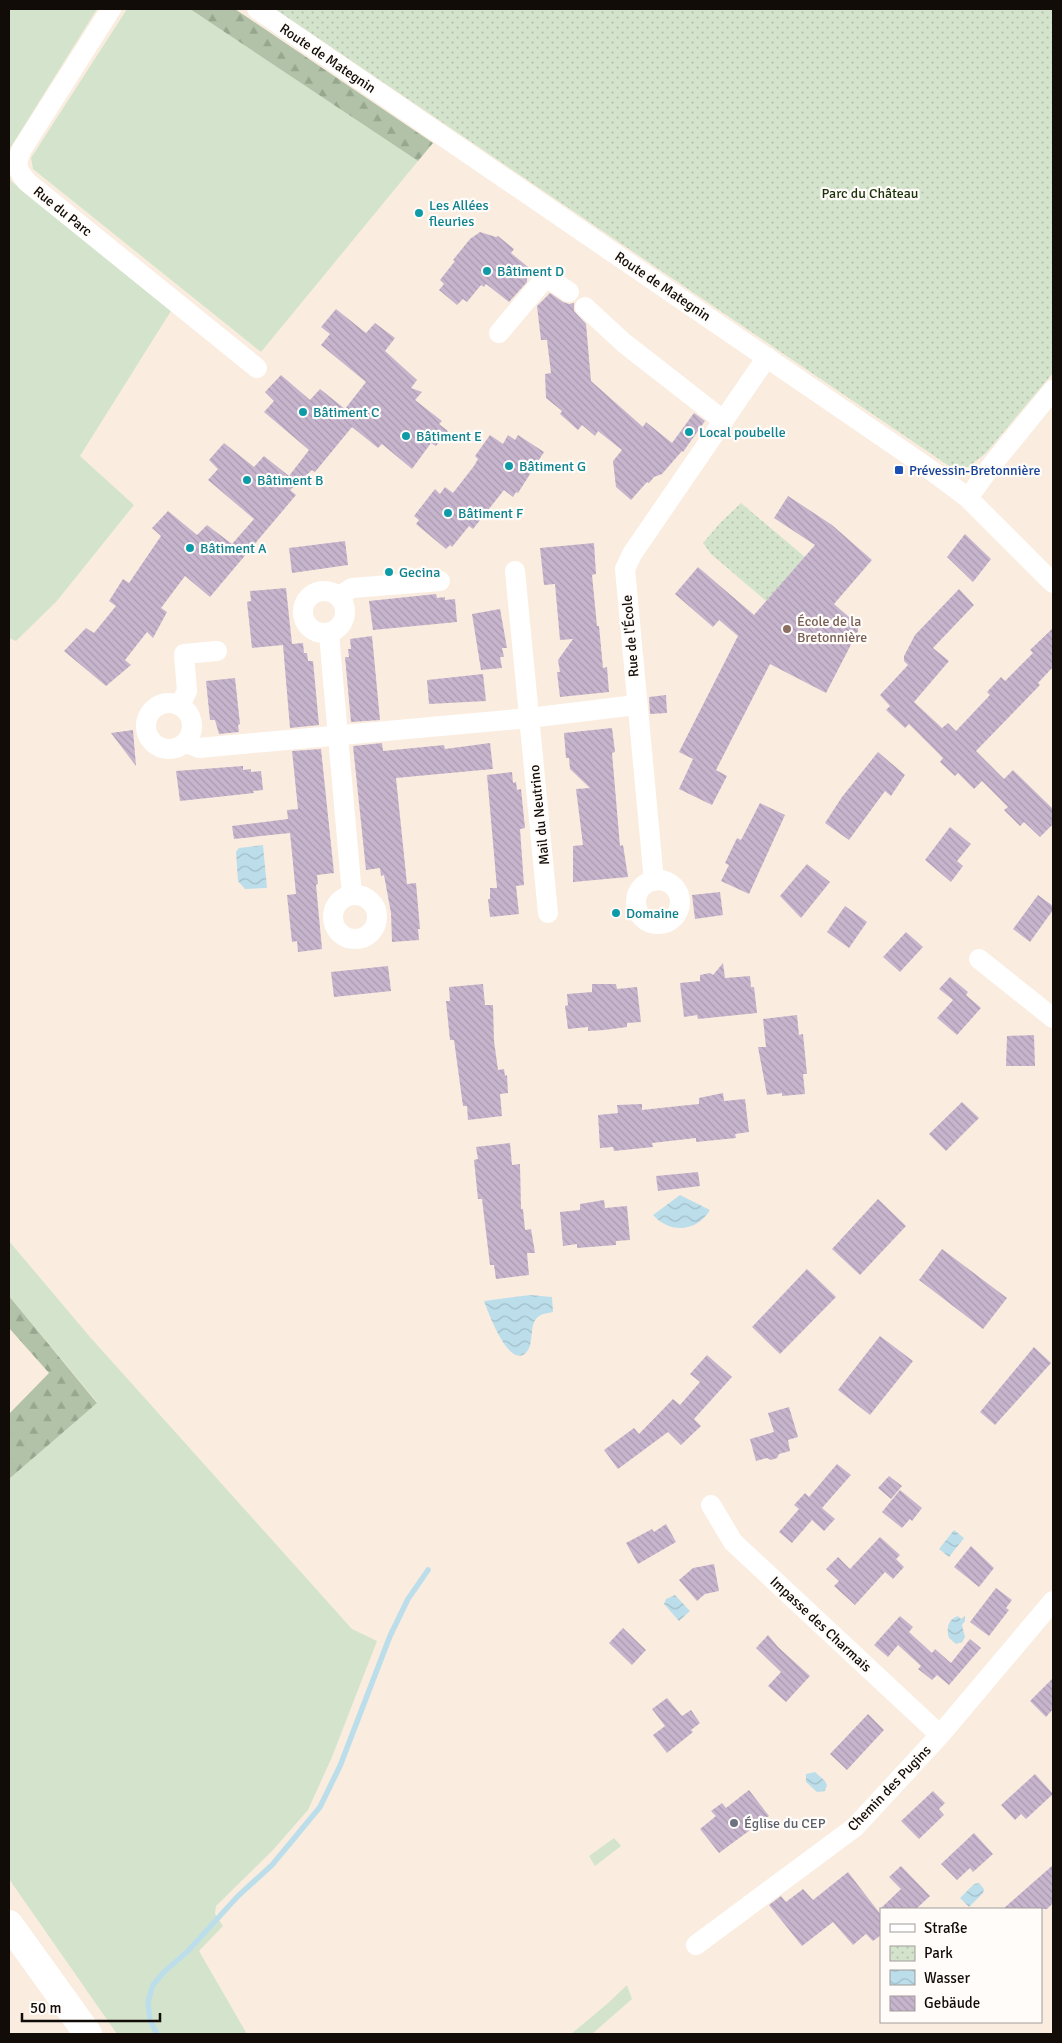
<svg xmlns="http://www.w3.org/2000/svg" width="1062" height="2043" font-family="Signika,sans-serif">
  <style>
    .grass { fill: #d4e4cc }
    .forest { fill: url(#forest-firs) }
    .park { fill: url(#park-dots) }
    .water { fill: url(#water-waves) }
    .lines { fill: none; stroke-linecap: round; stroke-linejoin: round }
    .stream { stroke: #bcdeeb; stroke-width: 5.5 }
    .building { fill: url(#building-back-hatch) }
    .minor { stroke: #fff; stroke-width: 20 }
    .primary { stroke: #fff; stroke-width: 28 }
    .culture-dot { fill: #0f9aa8; stroke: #fffcf9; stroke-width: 2 }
    .transit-dot { fill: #1a4fb4; stroke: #fffcf9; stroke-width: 2 }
    .education-dot { fill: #8d6e63; stroke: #fffcf9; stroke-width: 2 }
    .worship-dot { fill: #6b7280; stroke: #fffcf9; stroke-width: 2 }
    .labels { text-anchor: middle; stroke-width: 4.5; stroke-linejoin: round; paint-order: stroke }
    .street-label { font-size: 14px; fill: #110c08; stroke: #fffcf9 }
    .park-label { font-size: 14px; fill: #1b3209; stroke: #fffcf9 }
    .culture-label { font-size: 14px; fill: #0d838f; stroke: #fffcf9; text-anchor: start }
    .transit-label { font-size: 14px; fill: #164399; stroke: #fffcf9; text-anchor: start }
    .education-label { font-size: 14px; fill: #785e54; stroke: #fffcf9; text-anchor: start }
    .worship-label { font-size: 14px; fill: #5b616d; stroke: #fffcf9; text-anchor: start }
  </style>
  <defs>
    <pattern id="forest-firs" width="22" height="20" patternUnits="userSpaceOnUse" patternTransform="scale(1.25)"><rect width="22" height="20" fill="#b1c2a8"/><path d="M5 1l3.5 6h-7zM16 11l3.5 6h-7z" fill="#97a68f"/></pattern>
    <pattern id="park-dots" width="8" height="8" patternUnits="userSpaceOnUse" patternTransform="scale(1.25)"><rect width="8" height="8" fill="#d4e4cc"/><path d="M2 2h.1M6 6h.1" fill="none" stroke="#b5c2ae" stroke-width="1.8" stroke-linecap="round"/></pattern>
    <pattern id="water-waves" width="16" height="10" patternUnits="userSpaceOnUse" patternTransform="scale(1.25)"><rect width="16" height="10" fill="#bcdeeb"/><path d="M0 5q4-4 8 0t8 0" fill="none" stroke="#a1bdc8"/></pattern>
    <pattern id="building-back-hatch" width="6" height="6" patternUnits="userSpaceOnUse" patternTransform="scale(1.25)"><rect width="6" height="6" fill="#c7b5ce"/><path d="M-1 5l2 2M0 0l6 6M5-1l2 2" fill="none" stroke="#aa9aaf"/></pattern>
  </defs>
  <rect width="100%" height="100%" fill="#faeddf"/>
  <path class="grass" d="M9,9H97L9,150Z
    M127,9H190L418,161L261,352L33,169L31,158Z
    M9,169L11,181L171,311L80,456L134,505L56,602L16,641L9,638Z
    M9,1241L90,1337L352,1629L377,1641L332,1757L308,1810L272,1851L216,1906L215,1914L223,1926L199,1951L247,2034H117L9,1879V1479L97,1402L9,1296Z
    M614,1838L621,1846L595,1866L589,1856Z
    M627,1985L632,1999L592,2034H571L607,2004Z"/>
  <path class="forest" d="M190,9H235L433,143L418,161Z
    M9,1296L97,1403L9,1479V1414L49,1373L9,1328Z"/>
  <path class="park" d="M275,9H1053V373L985,454L968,467L949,466Z
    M741,503L805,557L766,601L711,554L703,543L721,522Z"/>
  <path class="water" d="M263,845L267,888L245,889L238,881L236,852L239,848Z
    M680,1195L710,1210C697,1232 670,1234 653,1215Z
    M530,1295L552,1297L553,1312C548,1313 541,1314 538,1317C529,1324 534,1341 528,1350C511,1375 488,1312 484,1301Z
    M954,1530L964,1538L949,1557L939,1549Z
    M675,1595L690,1611L679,1621L664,1604L666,1599Z
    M958,1616L961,1619L965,1616V1621L962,1625L965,1637L962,1642L956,1644L949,1638C946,1629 948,1619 958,1616Z
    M815,1772L825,1781L827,1785L825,1791L817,1792L806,1782V1774Z
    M979,1883L984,1889L983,1893L969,1907L960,1898L974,1884Z"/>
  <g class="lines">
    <path class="stream" d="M157,2034L150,2020L148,2002L153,1985L164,1972L188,1951L238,1896L272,1865L320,1807L340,1766L390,1636L408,1599L428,1570"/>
  </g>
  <path class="building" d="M480,232L496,237L498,236L514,249L511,253L528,267L522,274L527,277V282L509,302L486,284L484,287L481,285L467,302L463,299L457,305L439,290L444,284L440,280L455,261L453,260L470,239Z
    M550,293L563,302L569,304L574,303V311L586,324L591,381L643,427L646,422L672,443L694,413L705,421L683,452L682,451L662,474L654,477L649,483L647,482L631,500L616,487L613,461L622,450L598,431L595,436L582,425L578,430L560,414L562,411L546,398L545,374L551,373L547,340H541L537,306Z
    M336,309L366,333L375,323L395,338L385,351L417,380L411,388L422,392L415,400L442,421L439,424L448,431L436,446L431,443L412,469L382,444L378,448L352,427L315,472L312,470L290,490L296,495L210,597L185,576L161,608L167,612L153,638L147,632L125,660L131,665L106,686L64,651L86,628L94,633L116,606L109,601L123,579L129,583L161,536L152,528L168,511L197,535L207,525L232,544L254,519L208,480L218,469L209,460L224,443L254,467L264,456L289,476L309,450L264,412L274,401L265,392L281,375L310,400L320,389L345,409L366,382L321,345L330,334L321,327Z
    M490,435L503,444L508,435L515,440L518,435L544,452L518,493L516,492L513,497L504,490L473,529L469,526L452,547L450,545L446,549L416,524L419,520L414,516L435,489L440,494L445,487L453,493L474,466L478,459L475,456Z
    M788,496L832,525L872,560L834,604L858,625V631L826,693L770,664L716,770L727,776L712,805L679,789L693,759L679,752L738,636L719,620L713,627L675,594L698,567L754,615L815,545L774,518Z
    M965,534L991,559L973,582L947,557Z
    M345,541L348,565L292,573L289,548Z
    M594,543L596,574L592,575L597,626H599L603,668L607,667L609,692L560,697L557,672H560L558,660L573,639L560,640L555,584L544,585L540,548Z
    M286,588L292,644L303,643L304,653H307L308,661H313L319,725L290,728L283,645L252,648L247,602L251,601L250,591Z
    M959,589L974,605L933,648L949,661L914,702L942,728L948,723L956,731L990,695L987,692L1001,677L1005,681L1033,653L1030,650L1053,628V667L1038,683L1040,685L976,751L1004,779L1013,770L1053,809V824L1040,837L1024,822L1020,826L1004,810L1008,807L982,781L974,789L958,773L955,776L940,762L943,758L909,724L905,728L886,710L890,706L880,695L908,665L904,661V656L915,635Z
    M436,594L437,598L445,597V600L455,599L457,622L373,630L369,601Z
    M500,609L507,648H502L504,657H500L502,668L481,670L472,614Z
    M372,636L380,720L351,722L345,657H349L348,649H351L350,639Z
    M483,674L486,701L429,704L427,680Z
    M235,678L240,724L238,725L239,732L219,734L215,720H210L206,681Z
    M666,695L667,713L650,714L649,697Z
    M612,728L615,752L612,753L620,846L623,845L628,877L573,882V846L583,845L576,789L590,788L570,769L569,758H566L564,733Z
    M133,730L136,766L111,733Z
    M382,743L383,751L444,745L445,749L490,743L493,769L396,778L407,884L416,883L420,929H418L419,940L392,942L391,913L384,875L381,876L380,868L366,870L353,746Z
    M321,749L334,873L317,875L318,884L316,885L322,949L298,952L297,941L292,942L287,895L296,894L290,833L234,839L232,826L288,819L287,810L298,809L292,751Z
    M878,752L905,775L891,796L885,791L849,840L825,823L842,797Z
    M243,766V770L251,769V772L261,771L263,790L253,791L254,793L180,801L176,771Z
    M512,772L513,783L516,782L517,790L521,789L525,828L520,829L524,885L516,886L519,914L490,917L488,899H490V888H497L487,775Z
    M760,803L785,815L749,894L721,881L729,865L725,863L737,838L741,840Z
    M950,827L971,844L957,861L963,866L951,882L925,860Z
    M807,864L830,882L801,918L780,896Z
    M720,892L723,915L695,919L692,895Z
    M1038,895L1053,906V910L1030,942L1013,929Z
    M845,906L867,922L849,948L827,932Z
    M906,932L923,947L900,972L883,957Z
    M723,963L725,978L750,976L751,987H754L757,1013L698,1019L697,1015L684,1017L680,983L700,981V975L710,973L713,975Z
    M388,966L391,991L334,997L331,972Z
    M950,977L968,992L966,995L981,1008L957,1035L937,1018L953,1000L939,989Z
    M483,984L485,1005H493L494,1041L498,1070L504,1069L505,1076L507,1075L508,1093L500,1094L502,1116L468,1120L467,1106H463L454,1040H450L446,1001H450L449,987Z
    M592,984H616L617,989L637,987L641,1022L627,1023V1027L604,1030L588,1031V1027L568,1029L565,1006L568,1005L567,994L592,992Z
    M797,1015L799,1035L803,1034L807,1074H803L805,1094L782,1096V1093L767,1095L758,1047H766L763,1019Z
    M1034,1035L1035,1066H1006L1007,1036Z
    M723,1093L724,1101L745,1099L749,1132L735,1134L736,1138L696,1142V1138L652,1143L653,1147L614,1151L613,1147L600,1148L598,1115L618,1113L617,1105L642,1104V1110L679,1106L699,1104V1098Z
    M962,1102L979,1118L946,1151L929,1134Z
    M510,1143L512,1165L520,1164L521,1209H523L525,1230L531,1229L535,1253H527L529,1275L496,1279L494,1265H490L482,1199H478L474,1160L478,1159L476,1147Z
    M698,1172L700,1186L658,1191L656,1176Z
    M878,1199L906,1226L860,1275L832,1249Z
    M604,1200L605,1208L627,1206L630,1240L616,1241V1245L577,1248V1244L563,1246L560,1212L580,1210V1204Z
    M942,1249L1007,1298L983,1329L919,1280Z
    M807,1269L836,1297L780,1354L752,1327Z
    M880,1336L913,1361L870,1415L838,1390Z
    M1034,1347L1051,1363L995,1425L980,1412Z
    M707,1355L732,1377L694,1419L701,1426L681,1445L668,1432L618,1469L604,1450L634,1428L639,1434L673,1399L680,1405L700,1382L690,1374Z
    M789,1407L798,1437L788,1440L790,1451L779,1454L777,1458L771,1460L767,1458L756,1461L750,1439L774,1432L768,1413Z
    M837,1464L851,1475L822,1508L835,1519L824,1531L812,1520L792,1543L779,1532L799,1509L794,1505L805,1493L809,1497Z
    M889,1476L902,1486L891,1499L878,1488Z
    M900,1490L922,1508L912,1521L910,1519L902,1528L882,1512Z
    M666,1524L676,1542L638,1564L626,1543L652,1529L654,1532Z
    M880,1537L900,1555L896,1559L904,1567L893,1579L885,1572L855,1605L834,1586L839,1581L826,1569L838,1557L850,1569Z
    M971,1546L994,1568L979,1587L954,1567Z
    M714,1564L719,1591L705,1594L697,1601L679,1580L693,1568Z
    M996,1588L1012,1600L1006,1608L1009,1610L989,1636L970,1622Z
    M900,1616L913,1627L909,1632L932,1653L935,1649L951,1663L970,1639L981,1648L949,1685L937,1675L932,1680L918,1669L921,1666L898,1645L888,1657L874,1645Z
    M623,1628L646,1650L632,1665L609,1643Z
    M768,1635L778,1647L810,1676L786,1702L768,1686L781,1672L756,1648Z
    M1053,1678V1709L1046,1717L1030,1701Z
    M667,1698L682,1716L691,1710L700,1723L691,1730L693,1732L667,1753L653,1735L665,1726L652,1709Z
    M868,1714L884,1730L847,1770L830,1754Z
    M1035,1774L1053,1794L1026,1819L1021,1814L1015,1820L1001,1805Z
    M749,1790L769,1816L719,1853L700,1829L716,1816L711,1811L722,1803L726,1808Z
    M933,1791L945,1803L939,1809L944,1815L919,1839L901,1821Z
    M974,1833L993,1854L973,1872L970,1868L957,1880L941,1864Z
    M1053,1865V1903L1047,1909H1003Z
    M901,1866L930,1896L916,1909H880L901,1889L889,1877Z
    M848,1872L881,1915V1935L873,1941L866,1934L853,1945L833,1922L802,1946L769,1905L781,1896L786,1902L803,1889L813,1900Z"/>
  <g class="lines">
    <path class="minor" d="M111,9L22,149C15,164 16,169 27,182L257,368
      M257,9L928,468L968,498L1053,583
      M585,307L624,343L724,421
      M499,333L546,277L569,292
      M968,498L991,466L1053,390
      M515,571L548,913
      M303 612a21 21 0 1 1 42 0a21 21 0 1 1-42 0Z
      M339,596L352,588L440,581
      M329,634L352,895
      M146 726a23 23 0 1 1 46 0a23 23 0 1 1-46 0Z
      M180,705L187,691L184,654L217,651
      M186,743L199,748L529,718L636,705
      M636 902a22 22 0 1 1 44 0a22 22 0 1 1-44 0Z
      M654,881L625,569L632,554L767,357
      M333 917a22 22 0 1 1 44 0a22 22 0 1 1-44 0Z
      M979,959L1053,1018
      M711,1505L733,1542L940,1735
      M696,1945L855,1827L940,1735L1053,1601"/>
    <path class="primary" d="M9,1924L88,2034"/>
  </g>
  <g class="culture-dot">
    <circle cx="419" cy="213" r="5"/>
    <circle cx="487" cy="271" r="5"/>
    <circle cx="303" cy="412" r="5"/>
    <circle cx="689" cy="432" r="5"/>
    <circle cx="406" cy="436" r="5"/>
    <circle cx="509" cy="466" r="5"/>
    <circle cx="247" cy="480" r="5"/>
    <circle cx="448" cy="513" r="5"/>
    <circle cx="190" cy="548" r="5"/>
    <circle cx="389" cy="572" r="5"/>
    <circle cx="616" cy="913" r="5"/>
  </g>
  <rect class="transit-dot" x="894" y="465" width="10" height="10" rx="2.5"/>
  <circle class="education-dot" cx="787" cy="629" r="5"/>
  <circle class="worship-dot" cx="734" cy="1823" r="5"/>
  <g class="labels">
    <g class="street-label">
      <text transform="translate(328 58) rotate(34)" y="5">Route de Mategnin</text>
      <text transform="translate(63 211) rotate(39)" y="5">Rue du Parc</text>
      <text transform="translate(663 286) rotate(34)" y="5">Route de Mategnin</text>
      <text transform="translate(630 636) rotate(-95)" y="5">Rue de l'École</text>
      <text transform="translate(539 815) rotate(-96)" y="5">Mail du Neutrino</text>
      <text transform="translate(821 1624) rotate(43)" y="5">Impasse des Charmais</text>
      <text transform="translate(889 1788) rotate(-46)" y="5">Chemin des Pugins</text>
    </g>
    <g class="park-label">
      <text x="870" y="198">Parc du Château</text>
    </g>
    <g class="culture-label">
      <text x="429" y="210">Les Allées<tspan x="429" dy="16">fleuries</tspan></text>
      <text x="497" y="276">Bâtiment D</text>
      <text x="313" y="417">Bâtiment C</text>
      <text x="699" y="437">Local poubelle</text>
      <text x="416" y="441">Bâtiment E</text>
      <text x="519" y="471">Bâtiment G</text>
      <text x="257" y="485">Bâtiment B</text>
      <text x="458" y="518">Bâtiment F</text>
      <text x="200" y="553">Bâtiment A</text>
      <text x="399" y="577">Gecina</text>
      <text x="626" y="918">Domaine</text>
    </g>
    <g class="transit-label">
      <text x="909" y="475">Prévessin-Bretonnière</text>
    </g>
    <g class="education-label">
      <text x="797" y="626">École de la<tspan x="797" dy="16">Bretonnière</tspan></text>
    </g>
    <g class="worship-label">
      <text x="744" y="1828">Église du CEP</text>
    </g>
  </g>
  <rect width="1062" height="2043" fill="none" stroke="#110c08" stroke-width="20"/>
  <rect x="880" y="1908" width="162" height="115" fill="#fffcf9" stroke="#a09c99"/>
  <rect x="890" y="1924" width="25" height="8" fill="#ffffff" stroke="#a09c99"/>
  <text x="924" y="1933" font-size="15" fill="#110c08">Straße</text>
  <rect x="890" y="1946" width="25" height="15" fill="url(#park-dots)" stroke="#a09c99"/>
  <text x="924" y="1958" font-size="15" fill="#110c08">Park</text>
  <rect x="890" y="1970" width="25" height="15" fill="url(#water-waves)" stroke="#a09c99"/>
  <text x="924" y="1983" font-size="15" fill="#110c08">Wasser</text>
  <rect x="890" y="1996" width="25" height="15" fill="url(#building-back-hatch)" stroke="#a09c99"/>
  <text x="924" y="2008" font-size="15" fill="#110c08">Gebäude</text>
  <path d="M22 2013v8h138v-8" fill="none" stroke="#110c08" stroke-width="2.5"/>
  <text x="30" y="2013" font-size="15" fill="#110c08" stroke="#fffcf9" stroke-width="4" paint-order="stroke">50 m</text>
</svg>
